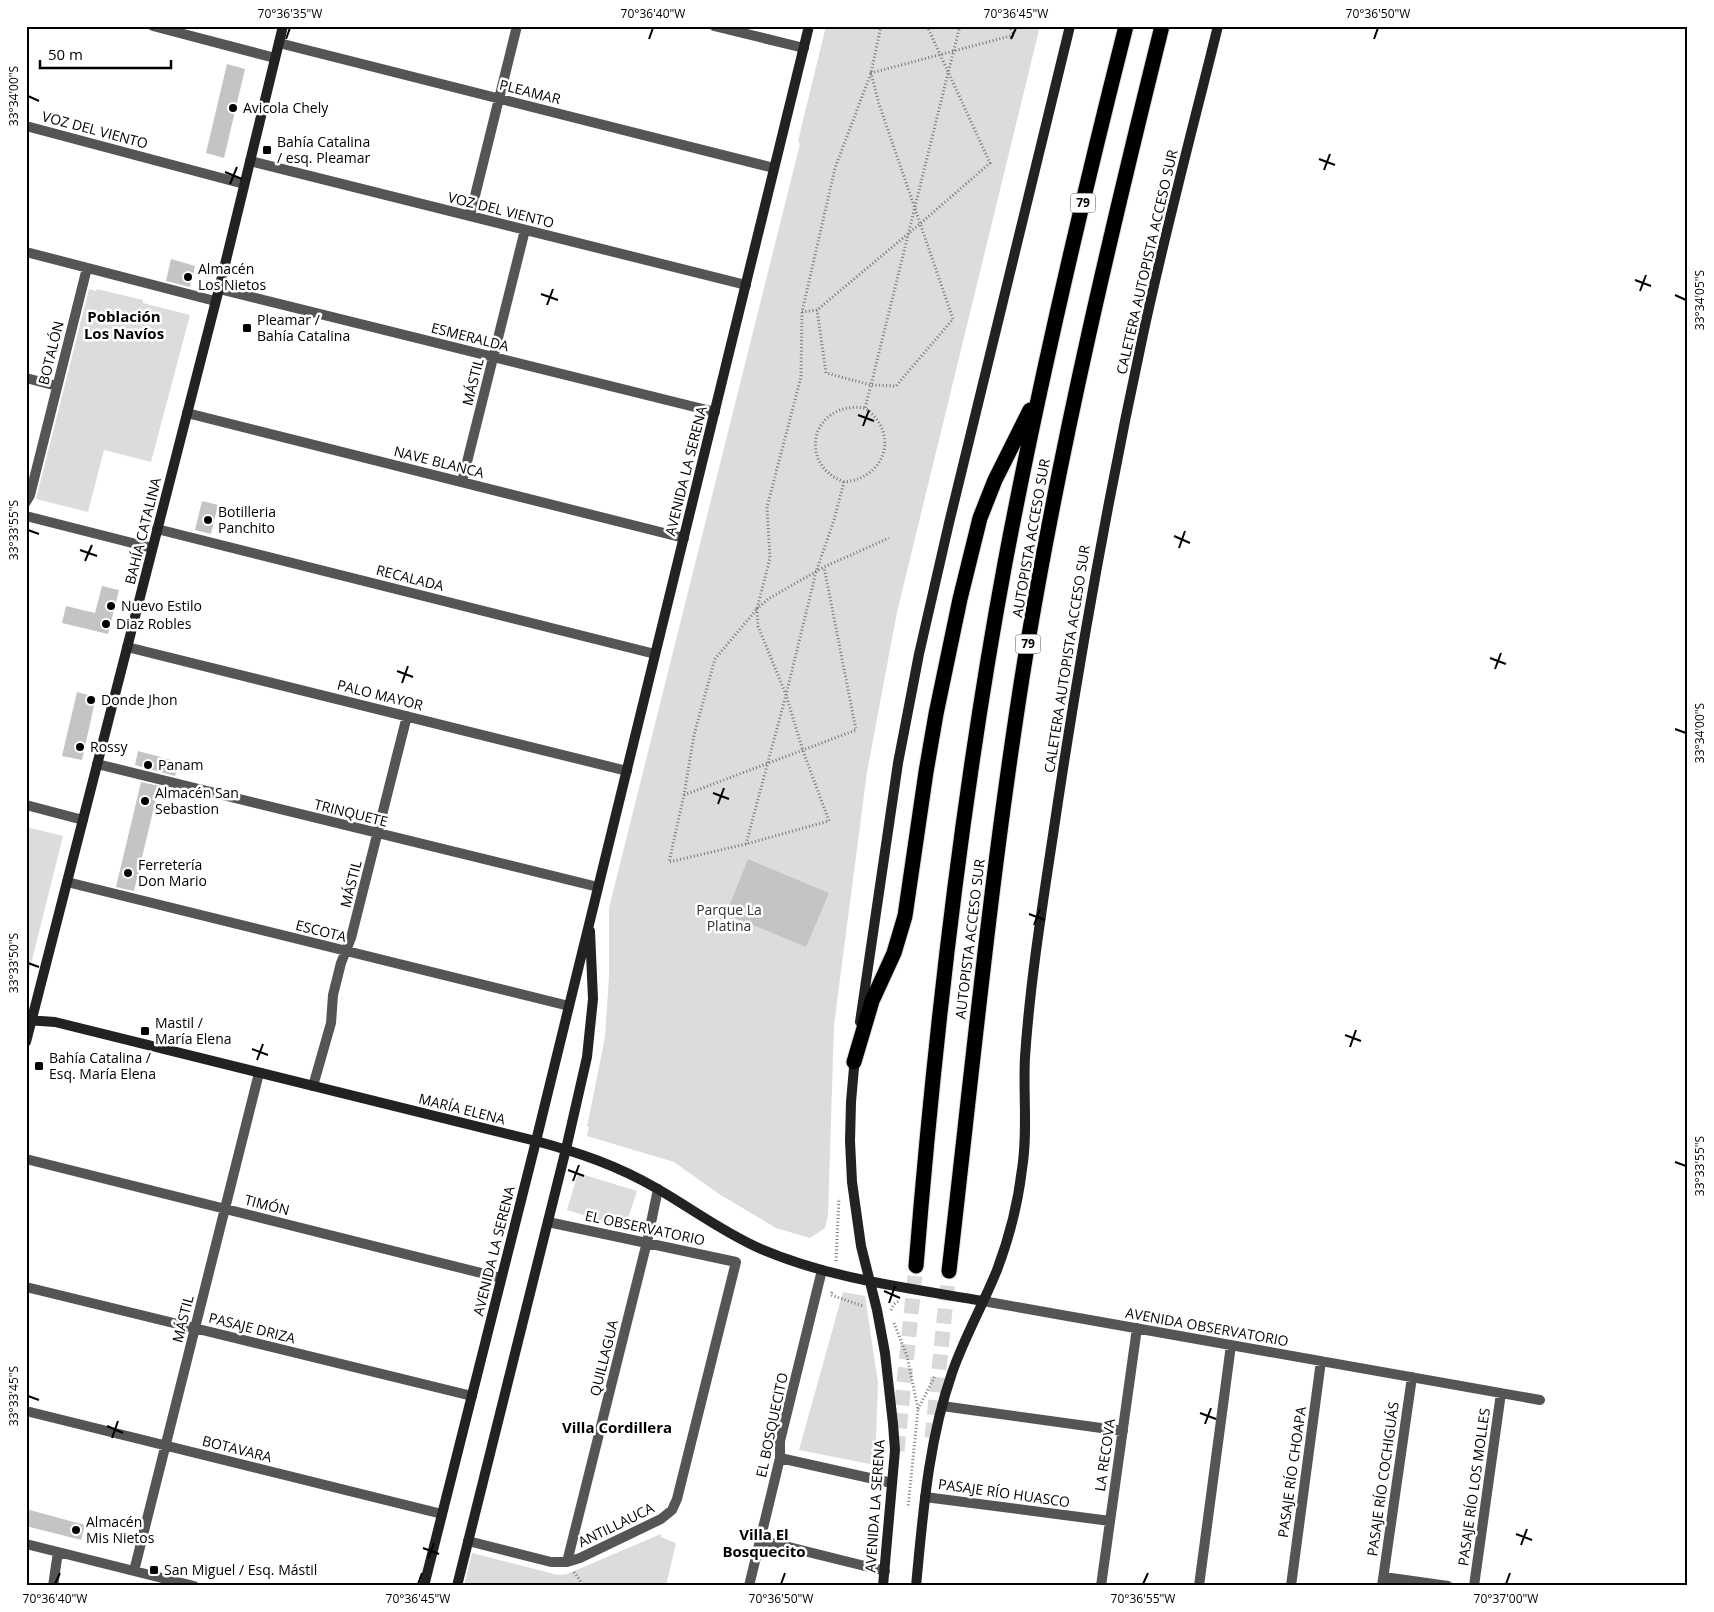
<svg xmlns="http://www.w3.org/2000/svg" width="1714" height="1612" font-family="'Open Sans',sans-serif">
  <style>
    .green { fill: #dcdcdc }
    .building { fill: #c4c4c4 }
    .lines { fill: none; stroke-linecap: round; stroke-linejoin: round }
    .highway-tunnel { stroke: #d9d9d9; stroke-width: 15; stroke-dasharray: 15 8; stroke-linecap: butt }
    .highway-casing { stroke: #dbdbdb; stroke-width: 17 }
    .path { stroke: #777; stroke-width: 3; stroke-dasharray: 1 2.5; stroke-linecap: butt }
    .street { stroke: #555; stroke-width: 10 }
    .secondary { stroke: #222; stroke-width: 10 }
    .highway { stroke: #000; stroke-width: 15 }
    .ticks { fill: none; stroke: #000; stroke-width: 2 }
    .poi-dot { fill: #000; stroke: #fff; stroke-width: 2 }
    .labels { text-anchor: middle; stroke-width: 5; stroke-linejoin: round; paint-order: stroke }
    .shield { fill: #fff; stroke: #4c4c4c; stroke-width: 1 }
    .shield-label { font-size: 12px; font-weight: bold; fill: #000 }
    .street-label { font-size: 14px; fill: #000; stroke: #fff }
    .poi-label { font-size: 14px; fill: #000; stroke: #fff; text-anchor: start }
    .park-label { font-size: 14px; fill: #333; stroke: #fff }
    .neighbourhood-label { font-size: 15px; font-weight: bold; fill: #000; stroke: #fff }
    .neatline { fill: none; stroke: #000; stroke-width: 2 }
    .ticks-label { font-size: 12px; text-anchor: middle; fill: #000 }
  </style>
  <rect width="100%" height="100%" fill="#fff"/>
  <path class="green" d="M826,26H1040L897,612L867,772L834,1025L828,1215L825,1228L810,1238L776,1228L719,1194L674,1162L587,1136L589,1127H587L605,1037L609,976V908L800,144L798,141Z
    M89,289L96,291L97,289L143,300V303L190,315L151,462L104,450L88,512L36,499Z
    M26,827L63,836L26,984Z
    M578,1173L637,1191L625,1228L567,1210Z
    M843,1292L865,1296L878,1383L875,1465L799,1450Z
    M661,1534V1537L676,1543L666,1586H464L472,1553L558,1575L567,1574Z"/>
  <path class="building" d="M227,64L245,69L224,158L206,153Z
    M171,259L195,266L190,287L166,281Z
    M202,501L218,505L211,534L195,530Z
    M102,586L119,590L108,634L62,623L66,606L95,613Z
    M77,692L96,697L82,760L62,756Z
    M138,751L179,762L175,776L135,765Z
    M141,782L159,786L134,891L116,887Z
    M748,859L829,893L806,947L726,914Z
    M26,1509L85,1525L81,1540L26,1526Z"/>
  <g class="lines">
    <path class="highway-tunnel" d="M932,1438L949,1271
      M897,1451L916,1266"/>
    <defs>
      <path id="highway" d="M854,1062L872,1001L894,953L905,916L926,772L936,714L960,599L980,518L995,480L1030,410
        M916,1266C935,1031 962,795 1005,563C1039,383 1081,204 1126,26
        M949,1271C973,1063 993,854 1027,647C1062,438 1111,232 1162,26"/>
    </defs>
    <use href="#highway" class="highway-casing"/>
    <path class="path" d="M881,26L871,73L835,168L802,312L801,377L767,507L770,558L757,609L715,659L694,735L684,795L669,862L746,844L829,821L803,751L786,695L758,626L757,609L768,599L824,567L889,538
      M960,26L948,73L871,385L896,386L953,319L879,104L871,73L1014,35L1009,26
      M802,312L817,310L921,223L990,163L927,26
      M844,482C796,464 812,400 865,408
      M684,795L856,730L824,567
      M746,844L786,695L816,572L834,520L844,482C886,478 900,433 865,408L871,385L826,373L817,310
      M836,1261L839,1198
      M832,1292L831,1295L863,1306
      M891,1310L894,1304L899,1301
      M894,1323L907,1356L918,1409L908,1508
      M918,1409L935,1376
      M574,1572L584,1586"/>
    <path class="street" d="M153,26L275,58
      M714,26L804,48
      M279,43L774,168
      M26,126L244,184
      M250,161L746,285
      M470,216L517,26
      M26,252L215,301
      M219,289L715,412
      M26,378L57,386
      M187,413L684,538
      M462,482L525,230
      M26,502L30,495L87,268
      M26,516L152,548
      M157,529L655,654
      M127,647L627,771
      M97,764L598,887
      M26,805L83,820
      M67,882L569,1006
      M313,1086L331,1023L333,995L341,963L351,938L407,716
      M26,1159L501,1278
      M26,1287L472,1396
      M983,1301L1540,1400
      M942,1406L1123,1431
      M26,1411L442,1514
      M780,1458L892,1483
      M925,1497L1110,1521
      M760,1540L885,1571
      M468,1541L551,1562H567L580,1558L661,1519L672,1510L677,1499L736,1262L548,1222
      M26,1544L194,1586
      M567,1562L647,1242L658,1189
      M134,1571L259,1073
      M1384,1577L1448,1586
      M53,1586L58,1552
      M749,1586L780,1458V1441L822,1270
      M1101,1586L1137,1328
      M1199,1586L1231,1345
      M1291,1586L1321,1361
      M1382,1586L1412,1377
      M1474,1586L1501,1393"/>
    <path class="secondary" d="M26,1020L55,1022L536,1141C580,1153 616,1165 656,1188C691,1208 724,1233 761,1249C831,1279 908,1288 983,1301
      M860,1022L898,763L919,654L949,523L1070,26
      M26,1042L219,289L283,26
      M855,1056L851,1102L850,1141L852,1182L861,1246L877,1310L885,1353L893,1424L895,1450L883,1586
      M424,1586L536,1141L809,26
      M457,1586L566,1149L587,1057L593,999L590,931
      M916,1586C923,1514 928,1442 952,1373C964,1338 983,1305 997,1270C1009,1238 1018,1204 1022,1169C1028,1132 1023,1095 1025,1057C1030,983 1042,908 1053,835C1078,665 1108,497 1144,330C1166,228 1193,127 1218,26"/>
    <use href="#highway" class="highway"/>
  </g>
  <path class="ticks" d="M286,39L290,28M649,39L653,28M1011,39L1016,28M1374,39L1378,28M28,96L39,101M1319,159L1335,165M1324,170L1330,154M225,172L242,179M230,184L237,167M1635,280L1651,286M1640,291L1646,275M541,294L558,300M1675,295L1686,300M547,305L553,289M858,415L874,421M863,426L869,410M28,530L39,534M1174,536L1190,543M1179,548L1185,531M80,550L97,556M85,561L92,545M1490,658L1506,664M1495,669L1501,653M397,671L413,677M402,683L408,666M1675,729L1686,733M713,793L729,799M718,804L724,788M1029,914L1045,920M1034,925L1040,909M28,963L39,967M1345,1035L1361,1041M1350,1047L1356,1030M252,1049L268,1055M257,1060L263,1044M1675,1162L1686,1166M568,1170L584,1176M573,1181L579,1165M884,1291L900,1298M889,1303L895,1286M28,1396L39,1400M1200,1413L1216,1419M1205,1424L1211,1408M107,1426L123,1433M112,1438L118,1421M1516,1534L1532,1540M1521,1545L1527,1529M423,1548L439,1554M428,1559L434,1543M55,1584L60,1573M418,1584L422,1573M781,1584L785,1573M1143,1584L1148,1573M1506,1584L1510,1573"/>
  <g class="poi-dot">
    <circle cx="233" cy="108" r="5"/>
    <rect x="262" y="145" width="10" height="10" rx="2.5"/>
    <circle cx="188" cy="277" r="5"/>
    <rect x="242" y="323" width="10" height="10" rx="2.5"/>
    <circle cx="208" cy="520" r="5"/>
    <circle cx="111" cy="606" r="5"/>
    <circle cx="106" cy="624" r="5"/>
    <circle cx="91" cy="700" r="5"/>
    <circle cx="80" cy="747" r="5"/>
    <circle cx="148" cy="765" r="5"/>
    <circle cx="145" cy="801" r="5"/>
    <circle cx="128" cy="873" r="5"/>
    <rect x="140" y="1026" width="10" height="10" rx="2.5"/>
    <rect x="34" y="1061" width="10" height="10" rx="2.5"/>
    <circle cx="76" cy="1530" r="5"/>
    <rect x="149" y="1565" width="10" height="10" rx="2.5"/>
  </g>
  <g class="labels">
    <g class="shield">
      <rect x="1070.5" y="193.5" width="25" height="19" rx="4"/>
      <rect x="1015.5" y="634.5" width="25" height="19" rx="4"/>
    </g>
    <g class="shield-label">
      <text x="1083" y="207">79</text>
      <text x="1028" y="648">79</text>
    </g>
    <g class="street-label">
      <text transform="translate(530 92) rotate(14)" y="5">PLEAMAR</text>
      <text transform="translate(95 130) rotate(15)" y="5">VOZ DEL VIENTO</text>
      <text transform="translate(501 210) rotate(14)" y="5">VOZ DEL VIENTO</text>
      <text transform="translate(1147 262) rotate(-77)" y="5">CALETERA AUTOPISTA ACCESO SUR</text>
      <text transform="translate(470 337) rotate(14)" y="5">ESMERALDA</text>
      <text transform="translate(51 353) rotate(-76)" y="5">BOTALÓN</text>
      <text transform="translate(473 382) rotate(-76)" y="5">MÁSTIL</text>
      <text transform="translate(439 462) rotate(14)" y="5">NAVE BLANCA</text>
      <text transform="translate(686 471) rotate(-76)" y="5">AVENIDA LA SERENA</text>
      <text transform="translate(143 531) rotate(-76)" y="5">BAHÍA CATALINA</text>
      <text transform="translate(1031 538) rotate(-80)" y="5">AUTOPISTA ACCESO SUR</text>
      <text transform="translate(410 578) rotate(14)" y="5">RECALADA</text>
      <text transform="translate(1067 659) rotate(-81)" y="5">CALETERA AUTOPISTA ACCESO SUR</text>
      <text transform="translate(380 695) rotate(14)" y="5">PALO MAYOR</text>
      <text transform="translate(351 813) rotate(14)" y="5">TRINQUETE</text>
      <text transform="translate(351 884) rotate(-76)" y="5">MÁSTIL</text>
      <text transform="translate(321 931) rotate(14)" y="5">ESCOTA</text>
      <text transform="translate(970 939) rotate(-83)" y="5">AUTOPISTA ACCESO SUR</text>
      <text transform="translate(462 1109) rotate(14)" y="5">MARÍA ELENA</text>
      <text transform="translate(267 1205) rotate(14)" y="5">TIMÓN</text>
      <text transform="translate(645 1228) rotate(12)" y="5">EL OBSERVATORIO</text>
      <text transform="translate(494 1251) rotate(-76)" y="5">AVENIDA LA SERENA</text>
      <text transform="translate(183 1319) rotate(-76)" y="5">MÁSTIL</text>
      <text transform="translate(1207 1327) rotate(10)" y="5">AVENIDA OBSERVATORIO</text>
      <text transform="translate(252 1328) rotate(14)" y="5">PASAJE DRIZA</text>
      <text transform="translate(604 1358) rotate(-76)" y="5">QUILLAGUA</text>
      <text transform="translate(772 1425) rotate(-78)" y="5">EL BOSQUECITO</text>
      <text transform="translate(237 1449) rotate(14)" y="5">BOTAVARA</text>
      <text transform="translate(1105 1455) rotate(-82)" y="5">LA RECOVA</text>
      <text transform="translate(1292 1472) rotate(-82)" y="5">PASAJE RÍO CHOAPA</text>
      <text transform="translate(1383 1479) rotate(-82)" y="5">PASAJE RÍO COCHIGUÁS</text>
      <text transform="translate(1474 1487) rotate(-82)" y="5">PASAJE RÍO LOS MOLLES</text>
      <text transform="translate(1004 1493) rotate(8)" y="5">PASAJE RÍO HUASCO</text>
      <text transform="translate(875 1506) rotate(-86)" y="5">AVENIDA LA SERENA</text>
      <text transform="translate(616 1525) rotate(-26)" y="5">ANTILLAUCA</text>
    </g>
    <g class="poi-label">
      <text x="243" y="113">Avicola Chely</text>
      <text x="277" y="147">Bahía Catalina<tspan x="277" dy="16">/ esq. Pleamar</tspan></text>
      <text x="198" y="274">Almacén<tspan x="198" dy="16">Los Nietos</tspan></text>
      <text x="257" y="325">Pleamar /<tspan x="257" dy="16">Bahía Catalina</tspan></text>
      <text x="218" y="517">Botilleria<tspan x="218" dy="16">Panchito</tspan></text>
      <text x="121" y="611">Nuevo Estilo</text>
      <text x="116" y="629">Diaz Robles</text>
      <text x="101" y="705">Donde Jhon</text>
      <text x="90" y="752">Rossy</text>
      <text x="158" y="770">Panam</text>
      <text x="155" y="798">Almacén San<tspan x="155" dy="16">Sebastion</tspan></text>
      <text x="138" y="870">Ferretería<tspan x="138" dy="16">Don Mario</tspan></text>
      <text x="155" y="1028">Mastil /<tspan x="155" dy="16">María Elena</tspan></text>
      <text x="49" y="1063">Bahía Catalina /<tspan x="49" dy="16">Esq. María Elena</tspan></text>
      <text x="86" y="1527">Almacén<tspan x="86" dy="16">Mis Nietos</tspan></text>
      <text x="164" y="1575">San Miguel / Esq. Mástil</text>
    </g>
    <g class="park-label">
      <text x="729" y="915">Parque La<tspan x="729" dy="16">Platina</tspan></text>
    </g>
    <g class="neighbourhood-label">
      <text x="124" y="322">Población<tspan x="124" dy="17">Los Navíos</tspan></text>
      <text x="617" y="1433">Villa Cordillera</text>
      <text x="764" y="1540">Villa El<tspan x="764" dy="17">Bosquecito</tspan></text>
    </g>
  </g>
  <rect width="1714" height="1612" fill="none" stroke="#ffffff" stroke-width="55"/>
  <path d="M40 60v8h131v-8" fill="none" stroke="#000000" stroke-width="2.5"/>
  <text x="48" y="60" font-size="15" fill="#000000" stroke="#ffffff" stroke-width="4" paint-order="stroke">50 m</text>
  <rect x="28" y="28" width="1658" height="1556" class="neatline"/>
  <g class="ticks-label">
    <text x="290" y="18">70°36'35"W</text>
    <text x="653" y="18">70°36'40"W</text>
    <text x="1016" y="18">70°36'45"W</text>
    <text x="1378" y="18">70°36'50"W</text>
    <text transform="translate(14 96) rotate(-90)" y="4">33°34'00"S</text>
    <text transform="translate(1700 300) rotate(-90)" y="4">33°34'05"S</text>
    <text transform="translate(14 530) rotate(-90)" y="4">33°33'55"S</text>
    <text transform="translate(1700 733) rotate(-90)" y="4">33°34'00"S</text>
    <text transform="translate(14 963) rotate(-90)" y="4">33°33'50"S</text>
    <text transform="translate(1700 1166) rotate(-90)" y="4">33°33'55"S</text>
    <text transform="translate(14 1396) rotate(-90)" y="4">33°33'45"S</text>
    <text x="55" y="1603">70°36'40"W</text>
    <text x="418" y="1603">70°36'45"W</text>
    <text x="781" y="1603">70°36'50"W</text>
    <text x="1143" y="1603">70°36'55"W</text>
    <text x="1506" y="1603">70°37'00"W</text>
  </g>
</svg>
